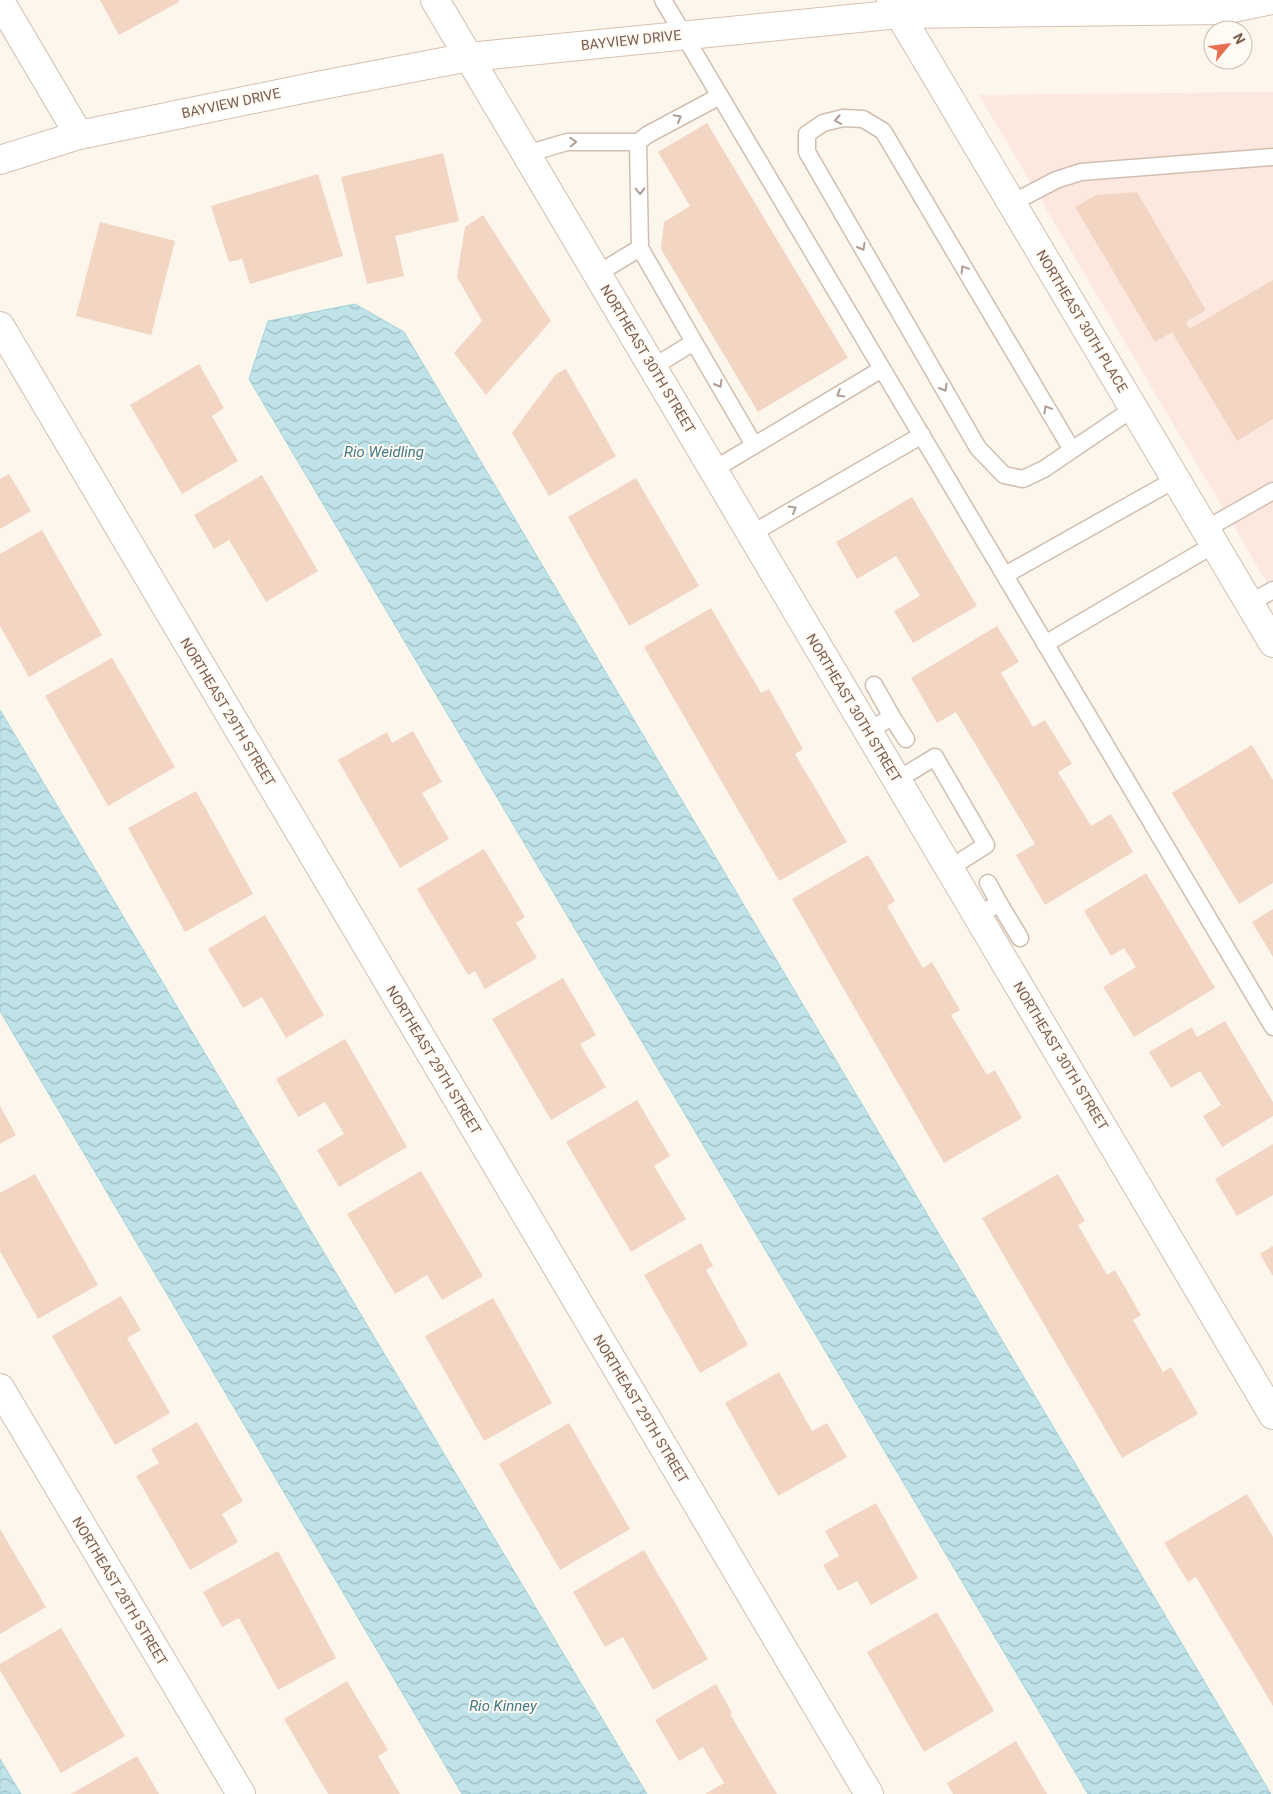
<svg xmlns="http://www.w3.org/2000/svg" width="1273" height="1794" font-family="Roboto,sans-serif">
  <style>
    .commercial { fill: #fde8e0 }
    .water { fill: url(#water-waves); stroke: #a5d3da }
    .building { fill: #f3d5c3 }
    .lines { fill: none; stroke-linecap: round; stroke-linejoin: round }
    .lane-casing { stroke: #d1beb0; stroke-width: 19 }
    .street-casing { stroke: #d1beb0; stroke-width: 30 }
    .secondary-casing { stroke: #d6c0b0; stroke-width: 30 }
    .lane { stroke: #fff; stroke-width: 16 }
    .street { stroke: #fff; stroke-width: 28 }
    .secondary { stroke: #fff; stroke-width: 28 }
    .oneway { stroke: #af9d94 }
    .labels { text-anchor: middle; stroke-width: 4; stroke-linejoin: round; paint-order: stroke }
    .street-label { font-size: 14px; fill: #7a5c4d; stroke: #fffaf3 }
    .water-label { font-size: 15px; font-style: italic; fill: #437c86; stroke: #fffaf3 }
  </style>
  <defs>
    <pattern id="water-waves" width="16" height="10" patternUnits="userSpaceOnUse" patternTransform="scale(1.25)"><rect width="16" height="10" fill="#bfe3e8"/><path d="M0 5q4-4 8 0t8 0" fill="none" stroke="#a0bbbe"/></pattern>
  </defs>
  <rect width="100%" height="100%" fill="#fdf6ec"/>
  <path class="commercial" d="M1273,92V593L979,95Z"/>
  <path class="water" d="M355,304L404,332L1271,1794H1088L249,379L268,321Z
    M0,710L647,1794H462L0,1011Z
    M0,1759L21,1794H0Z"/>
  <path class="building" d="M100,0H178L179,2L119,35Z
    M707,123L848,358L758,412L661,249L664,222L690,206L658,152Z
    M443,153L459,221L395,236L404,276L367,284L341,177Z
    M318,174L343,256L250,284L242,259L229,262L211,206Z
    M1137,192L1206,310L1186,322L1189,329L1273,280V419L1237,441L1172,332L1155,342L1075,207L1096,195Z
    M483,215L551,321L486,395L454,353L482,321L457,277L465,227Z
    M100,222L175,241L151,335L76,316Z
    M199,364L224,408L212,416L238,461L182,494L130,405Z
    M566,369L616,456L549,496L512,433L556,374Z
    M9,474L31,511L0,529V479Z
    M262,475L318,571L266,602L229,540L214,549L194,515Z
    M636,478L699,586L629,626L568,517Z
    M912,497L977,606L913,643L894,611L920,596L896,556L857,579L836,542Z
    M42,530L102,635L29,677L0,626V554Z
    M711,608L761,693L769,689L803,749L795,754L847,842L779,881L644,647Z
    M997,626L1019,662L1001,673L1033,727L1045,720L1072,764L1058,772L1091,826L1111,814L1133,852L1045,905L1016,855L1035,844L956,712L937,723L911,678Z
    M112,658L175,767L108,806L45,696Z
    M413,731L442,782L422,793L449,839L400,868L338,760L387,732L392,743Z
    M1252,745L1273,780V883L1239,904L1172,793Z
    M196,791L253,894L185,932L128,828Z
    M484,849L525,917L516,923L537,958L485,989L475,971L468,975L417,889Z
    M868,855L895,901L887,906L923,968L932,962L960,1010L951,1015L987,1075L995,1070L1022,1118L944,1163L792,899Z
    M1146,873L1215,988L1134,1037L1103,987L1136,967L1124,948L1111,956L1084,911Z
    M1273,909V957L1252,922Z
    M265,915L324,1015L286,1038L262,997L243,1008L208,949Z
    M563,978L596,1035L580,1044L606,1087L551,1120L492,1019Z
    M1225,1021L1273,1102V1116L1222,1147L1203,1116L1221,1105L1200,1071L1171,1088L1149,1052L1192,1027L1197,1037Z
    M345,1039L407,1147L339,1187L317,1150L344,1134L325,1102L298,1117L276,1079Z
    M637,1100L670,1156L654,1166L686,1219L631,1252L566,1142Z
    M0,1106L16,1135L0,1144Z
    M1273,1144V1195L1237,1216L1215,1179Z
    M421,1171L483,1276L442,1300L427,1275L395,1294L347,1214Z
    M35,1174L98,1285L38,1319L0,1251V1193Z
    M1058,1174L1085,1221L1078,1225L1107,1275L1115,1270L1141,1315L1133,1320L1163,1372L1171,1367L1198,1414L1122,1458L982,1218Z
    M701,1243L713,1266L706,1270L748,1345L700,1373L644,1275Z
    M1273,1246V1276L1260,1254Z
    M121,1296L141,1330L127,1338L170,1413L115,1445L52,1336Z
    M493,1298L552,1403L484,1441L425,1336Z
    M779,1372L812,1431L827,1423L847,1457L778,1496L725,1403Z
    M197,1422L243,1501L222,1514L238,1542L190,1570L136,1476L159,1463L151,1449Z
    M569,1423L630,1529L560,1570L499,1464Z
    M1247,1494L1273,1537V1706L1196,1577L1188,1582L1164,1543Z
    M876,1503L918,1578L871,1605L857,1581L838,1591L823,1565L839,1556L825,1531Z
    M0,1529L46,1607L0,1634Z
    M644,1550L708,1659L653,1690L623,1637L605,1647L573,1592Z
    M278,1551L336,1658L278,1690L239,1618L222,1627L203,1592Z
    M937,1612L994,1711L924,1752L867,1652Z
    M61,1628L125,1736L61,1773L0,1670V1664Z
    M347,1681L388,1750L378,1756L400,1794H328L284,1719Z
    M716,1684L732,1713L730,1714L777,1794H705L724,1783L703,1747L679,1761L655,1720Z
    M1016,1741L1047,1794H953L947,1783Z
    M137,1756L159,1794H71Z"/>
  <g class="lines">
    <defs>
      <path id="lane" d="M663,0L1273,1027
        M638,142L640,248
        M526,154L567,142H638L647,135L720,96
        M1012,203L1056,180L1081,172L1273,157
        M597,274L640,248L694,342L653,367
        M694,342L754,445
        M1072,450L883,131L863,119L843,118L823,123L807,134V152L978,448L1004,475L1023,479L1044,469L1134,408
        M713,470L882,369
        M1206,529L1273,491
        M751,534L922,435
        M1005,575L1176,479
        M1250,603L1273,590
        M1045,644L1215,544
        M892,717L906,739
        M868,731L892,717L874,685
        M897,780L935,757L986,845L950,868
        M999,903L1020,938
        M978,916L999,903L988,883"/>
      <path id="street" d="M435,0L1273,1415
        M891,0L1273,643
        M0,1L79,135
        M0,326L869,1794
        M0,1388L241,1794"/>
      <path id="secondary" d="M0,160L79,135L312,87L469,57L899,14L1223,10L1272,0"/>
    </defs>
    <use href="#lane" class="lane-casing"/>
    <use href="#street" class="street-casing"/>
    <use href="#secondary" class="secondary-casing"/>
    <use href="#lane" class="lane"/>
    <use href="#street" class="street"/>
    <use href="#secondary" class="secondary"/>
  </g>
  <defs><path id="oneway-chevron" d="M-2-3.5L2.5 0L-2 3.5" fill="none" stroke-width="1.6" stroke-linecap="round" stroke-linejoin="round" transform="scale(1.25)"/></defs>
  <g class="oneway">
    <use href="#oneway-chevron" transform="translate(678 118) rotate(-28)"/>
    <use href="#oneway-chevron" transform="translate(838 120) rotate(170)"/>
    <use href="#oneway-chevron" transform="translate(573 142) rotate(-2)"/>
    <use href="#oneway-chevron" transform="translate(640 191) rotate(89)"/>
    <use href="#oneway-chevron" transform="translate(862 247) rotate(60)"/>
    <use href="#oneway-chevron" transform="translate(964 269) rotate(-121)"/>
    <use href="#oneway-chevron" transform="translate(719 384) rotate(60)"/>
    <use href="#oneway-chevron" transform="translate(944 388) rotate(60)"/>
    <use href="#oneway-chevron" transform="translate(840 394) rotate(149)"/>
    <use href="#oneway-chevron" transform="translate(1047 409) rotate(-121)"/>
    <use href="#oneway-chevron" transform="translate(793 509) rotate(-30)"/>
  </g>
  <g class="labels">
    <g class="street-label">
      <text transform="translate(631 40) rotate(-6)" y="5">BAYVIEW DRIVE</text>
      <text transform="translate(231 103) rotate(-12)" y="5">BAYVIEW DRIVE</text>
      <text transform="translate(1082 321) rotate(59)" y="5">NORTHEAST 30TH PLACE</text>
      <text transform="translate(648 359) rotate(59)" y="5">NORTHEAST 30TH STREET</text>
      <text transform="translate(854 708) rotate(59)" y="5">NORTHEAST 30TH STREET</text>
      <text transform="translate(228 712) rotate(59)" y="5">NORTHEAST 29TH STREET</text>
      <text transform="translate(1061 1056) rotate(59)" y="5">NORTHEAST 30TH STREET</text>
      <text transform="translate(434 1060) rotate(59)" y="5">NORTHEAST 29TH STREET</text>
      <text transform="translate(641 1409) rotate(59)" y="5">NORTHEAST 29TH STREET</text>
      <text transform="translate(120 1591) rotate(59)" y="5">NORTHEAST 28TH STREET</text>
    </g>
    <g class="water-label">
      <text x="384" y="457">Rio Weidling</text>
      <text x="503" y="1711">Rio Kinney</text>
    </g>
  </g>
  <g transform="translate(1228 45) rotate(61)"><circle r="24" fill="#fffaf3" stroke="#cabbb1"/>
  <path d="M0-4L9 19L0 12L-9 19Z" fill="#e76f51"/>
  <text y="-8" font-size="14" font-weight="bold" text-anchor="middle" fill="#7a5c4d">N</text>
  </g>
</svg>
